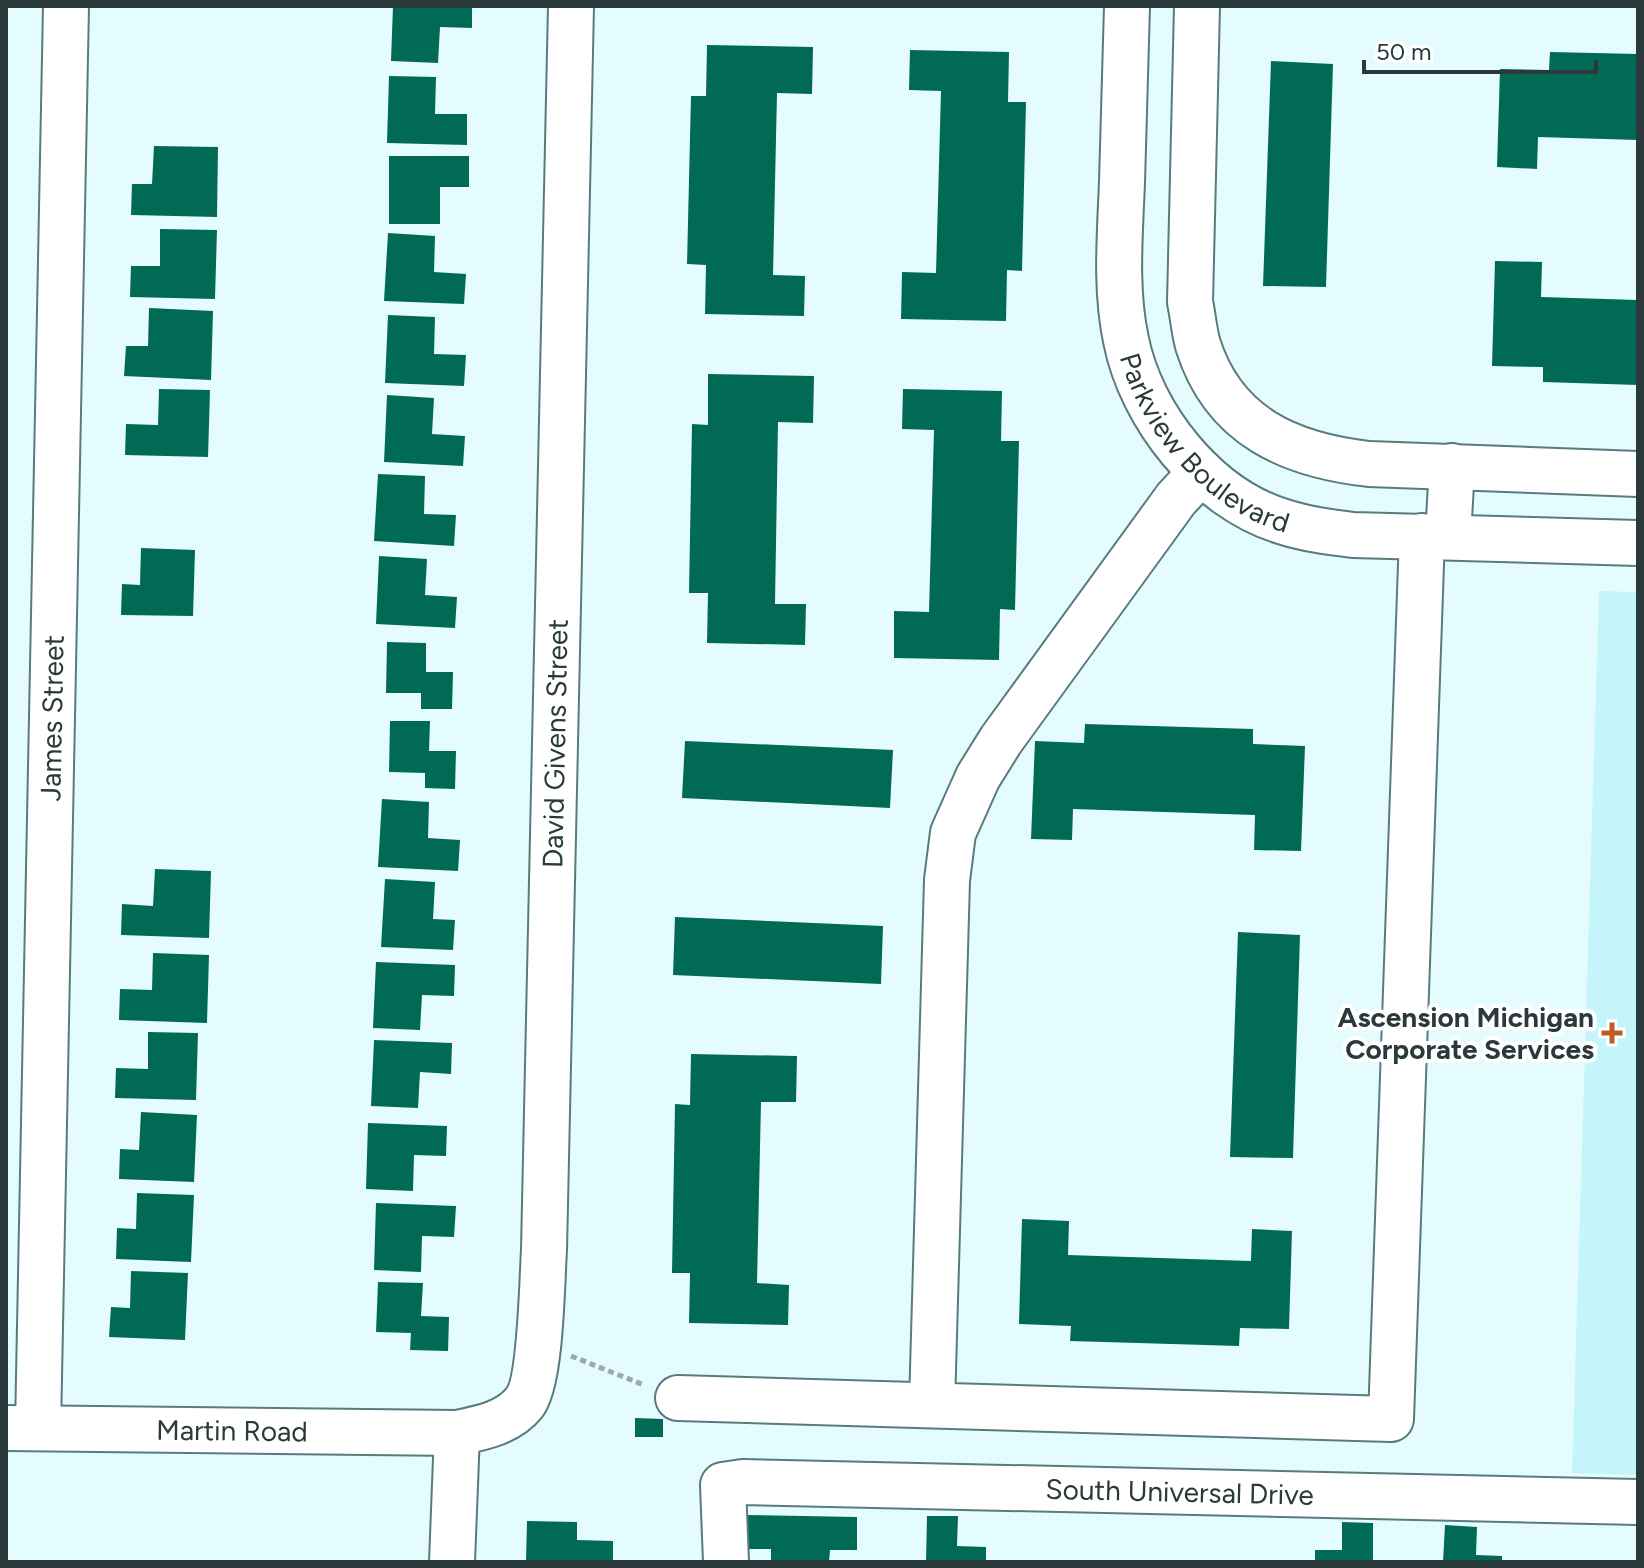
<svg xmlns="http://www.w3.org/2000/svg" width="1644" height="1568" font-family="Figtree,sans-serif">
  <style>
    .built { fill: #c5f5fb }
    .building { fill: #006a56 }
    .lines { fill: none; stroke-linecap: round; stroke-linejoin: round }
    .minor-casing { stroke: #587b7f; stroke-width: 48 }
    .path { stroke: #97abad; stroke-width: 5; stroke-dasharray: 6 4; stroke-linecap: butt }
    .minor { stroke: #fff; stroke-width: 44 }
    .poi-dot { fill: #bf5c24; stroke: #fff; stroke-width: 3 }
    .labels { text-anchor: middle; stroke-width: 8; stroke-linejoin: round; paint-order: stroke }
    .street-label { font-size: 28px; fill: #2a393a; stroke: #fff }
    .poi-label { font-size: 28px; font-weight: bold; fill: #2a393a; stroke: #fff; text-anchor: end }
  </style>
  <rect width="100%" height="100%" fill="#e5fcfe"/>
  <path class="built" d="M1599,591L1638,592V1475L1572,1473Z"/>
  <path class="building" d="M393,6H472V28L440,27L438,63L391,61Z
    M707,45L813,47L812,94L777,93L773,275L805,276L804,316L705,314L706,265L687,264L691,96H706Z
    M910,50L1009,52L1008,102H1026L1022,271L1007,270L1006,321L901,319L902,272L936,273L941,91L909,90Z
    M1550,52L1638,54V140L1538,137L1537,169L1497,167L1500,69L1549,70Z
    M1271,61L1333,64L1326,287L1263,286Z
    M389,76L436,77L435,114H467V145L387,143Z
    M154,146L218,147L217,217L131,215L132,184H152Z
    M389,156H469V187H440V224H389Z
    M160,229L217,230L215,299L130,297L131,266H160Z
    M388,233L435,236L434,272L466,274L464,304L384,301Z
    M1495,261L1542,262L1541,297L1638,300V385L1543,382V367L1492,366Z
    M149,308L213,311L211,380L124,376L126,346H148Z
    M388,315L435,317L434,354L466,355L464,386L385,383Z
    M708,374L814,376L813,423L778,422L775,604H806L805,645L707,643L708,593H689L692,424L708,425Z
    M159,389L210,390L208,457L125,455L126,424L158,425Z
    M903,389L1002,391L1001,441H1019L1015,610L1000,609L999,660L894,658V611L929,612L934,430L902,429Z
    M387,395L434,398L432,434L465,436L463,466L384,462Z
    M378,474L425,476L424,514L456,515L454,546L374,541Z
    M141,548L195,550L193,616L121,615L122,584L140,585Z
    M379,556L427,559L425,595L457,597L455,628L376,624Z
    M387,642L426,643V672H453L452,709H421V693H386Z
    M390,721H430L429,751H456L455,789L425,788V773L389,772Z
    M1085,724L1253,729V744L1305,746L1301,851L1254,850L1255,815L1073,809L1072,840L1031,839L1035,741L1084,743Z
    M685,741L893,750L890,808L682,798Z
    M382,799L429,802L428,838L460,840L458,871L378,867Z
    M155,869L211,871L209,938L121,935L122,904L153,906Z
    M385,879L435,882L433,919L455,920L453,950L381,947Z
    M675,917L883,926L881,984L673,975Z
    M1238,932L1300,935L1293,1158L1230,1157Z
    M153,953L209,955L207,1023L119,1020L120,989L152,990Z
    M376,962L455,965L454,996L422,995L420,1030L373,1028Z
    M148,1032L198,1033L196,1100L115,1098L116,1068L148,1069Z
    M374,1040L452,1043L451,1074L420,1072L418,1108L371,1106Z
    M691,1054L797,1056L796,1102H761L757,1283L789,1285L788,1325L689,1323L690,1273H672L675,1104L690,1105Z
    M141,1112L197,1115L194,1182L119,1179L120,1149L139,1150Z
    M368,1123L447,1126L446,1156L414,1155L413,1191L366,1189Z
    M137,1193L194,1195L191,1262L116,1259L117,1228L136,1229Z
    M376,1203L456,1206L454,1237L422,1236L421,1272L374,1270Z
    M1022,1219L1069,1221L1068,1255L1251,1261L1252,1229L1292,1231L1289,1329L1240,1328L1239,1346L1070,1341L1071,1326L1019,1324Z
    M131,1271L188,1273L185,1340L109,1337L111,1307L130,1308Z
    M378,1282L423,1283L421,1316L449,1317L448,1351L410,1350L411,1333L376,1332Z
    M635,1418L663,1419V1437H635Z
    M744,1515L857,1517V1550H830L829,1562H771V1549H743Z
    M927,1516H958L957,1546L986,1547V1562H926Z
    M527,1521L577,1522V1540L613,1541V1562H526Z
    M1342,1522L1373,1523V1562H1315V1550H1342Z
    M1445,1525L1477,1527L1476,1555L1502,1556V1562H1443Z"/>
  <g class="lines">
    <defs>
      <g id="minor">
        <path id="s1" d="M1127,6C1125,65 1124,123 1122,182C1120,234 1115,289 1126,340C1141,416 1205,497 1281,521C1305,529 1329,532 1353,535L1638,543"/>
        <path d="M1197,6L1190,302C1193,316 1194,331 1198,345C1224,427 1290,455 1369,464L1638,474"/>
        <path d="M1448,537L1452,466"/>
        <path d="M678,1398L1391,1419L1422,536"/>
        <path d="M932,1405L947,880L953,833L978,777L1001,740L1176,499L1201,472"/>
        <path id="s2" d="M6,1428L457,1433C481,1428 508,1423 524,1403C541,1383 542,1280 544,1250L571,6"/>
        <path id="s3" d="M38,1428L66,6"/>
        <path d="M452,1562L457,1433"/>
        <path id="s4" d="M726,1562L723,1485L743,1482L1638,1502"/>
      </g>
    </defs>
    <use href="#minor" class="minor-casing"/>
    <path class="path" d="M571,1356L644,1385"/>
    <use href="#minor" class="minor"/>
  </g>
  <path class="poi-dot" d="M1608 1021h8v8h8v8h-8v8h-8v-8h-8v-8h8z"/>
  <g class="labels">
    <g class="street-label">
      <text dy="10" stroke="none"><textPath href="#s1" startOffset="470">Parkview Boulevard</textPath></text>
      <text dy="10" stroke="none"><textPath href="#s3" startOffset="710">James Street</textPath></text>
      <text dy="10" stroke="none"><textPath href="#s2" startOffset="1188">David Givens Street</textPath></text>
      <text dy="10" stroke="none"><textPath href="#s2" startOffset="226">Martin Road</textPath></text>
      <text dy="10" stroke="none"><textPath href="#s4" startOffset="534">South Universal Drive</textPath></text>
    </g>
    <g class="poi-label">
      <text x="1594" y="1027">Ascension Michigan<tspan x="1594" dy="32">Corporate Services</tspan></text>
    </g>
  </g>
  <rect width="1644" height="1568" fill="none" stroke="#2a393a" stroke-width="16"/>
  <path d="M1364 60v12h232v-12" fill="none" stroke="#2a393a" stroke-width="4"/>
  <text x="1376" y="60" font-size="24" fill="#2a393a" stroke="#ffffff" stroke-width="6" paint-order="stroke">50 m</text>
</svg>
